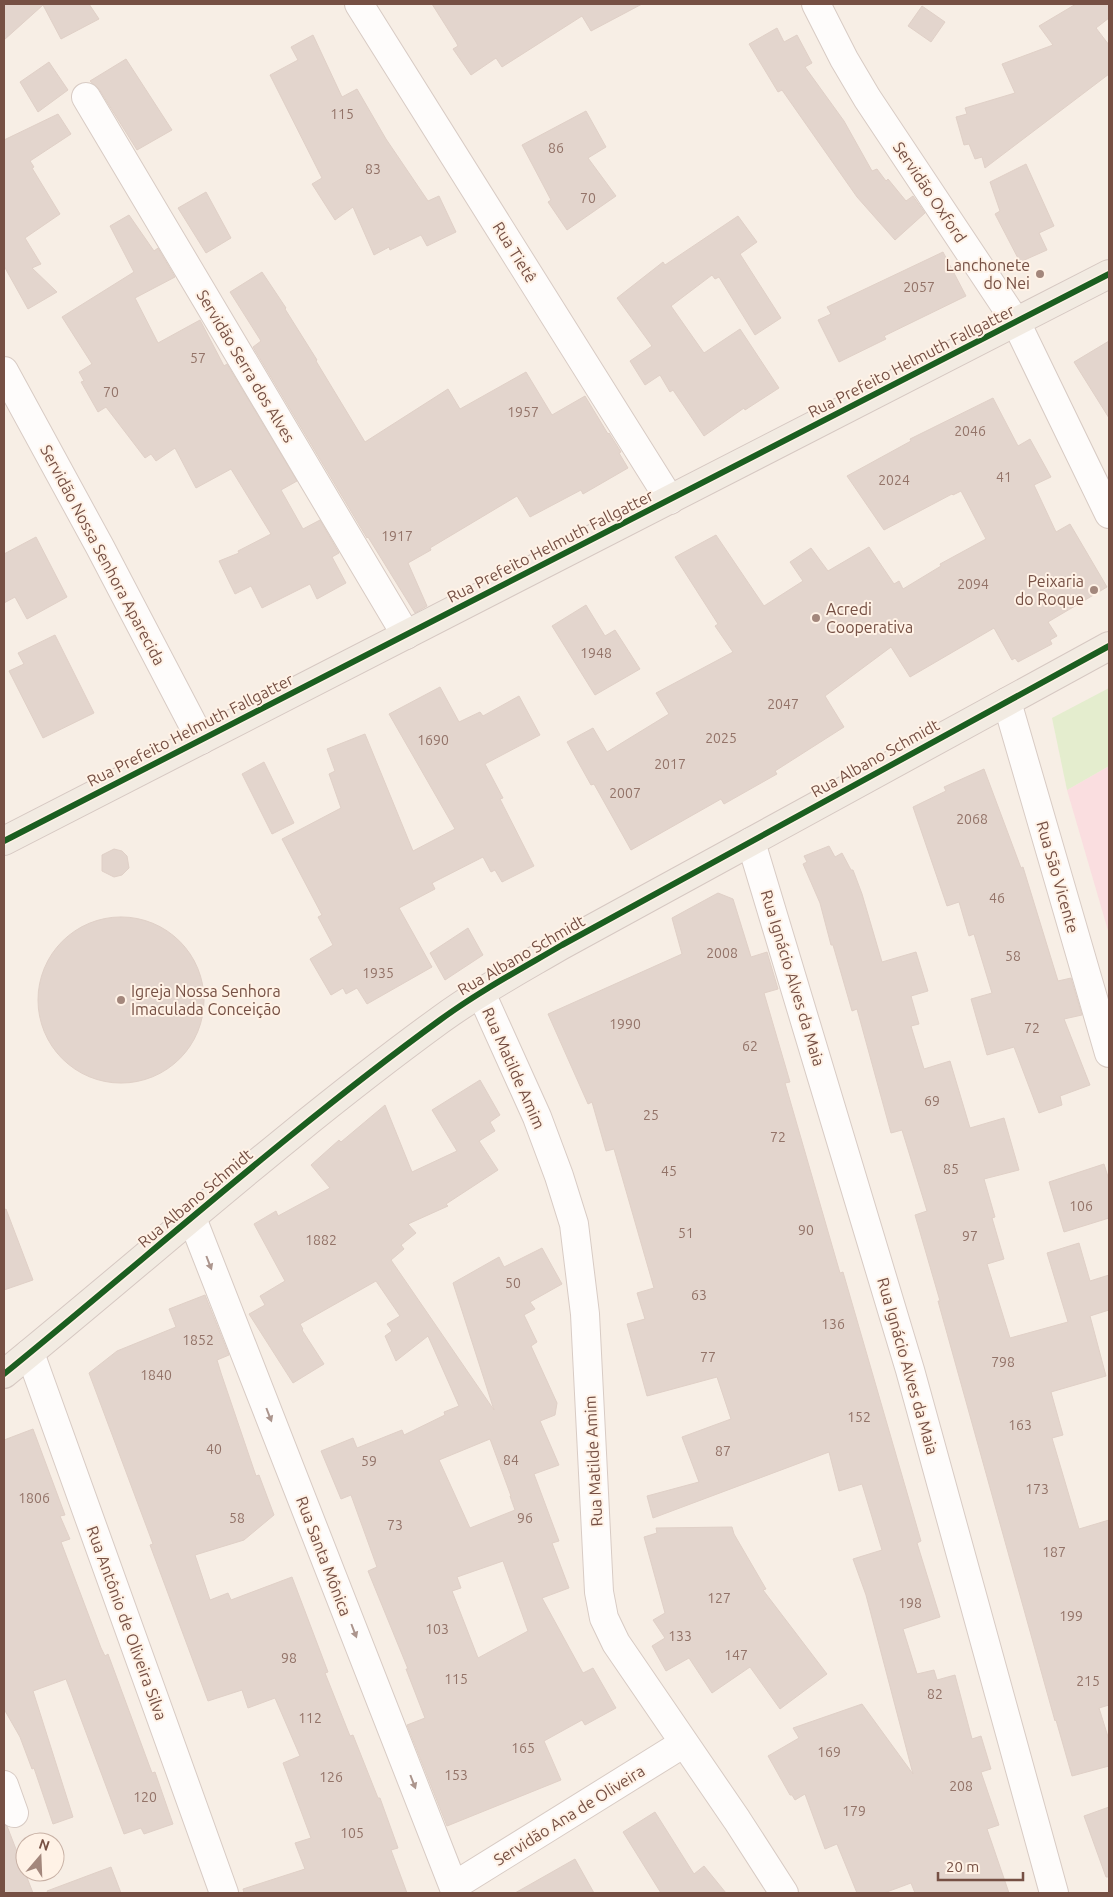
<svg xmlns="http://www.w3.org/2000/svg" width="1113" height="1897" font-family="Ubuntu,sans-serif">
  <style>
    .medical { fill: #fadee0 }
    .green { fill: #e4edce }
    .building { fill: #e3d5cd; stroke: #e0d0c7; fill-rule: evenodd }
    .lines { fill: none; stroke-linecap: round; stroke-linejoin: round }
    .minor-casing { stroke: #d8cbc4; stroke-width: 30 }
    .primary-casing { stroke: #d6c8c2; stroke-width: 30 }
    .minor { stroke: #fefcfb; stroke-width: 28 }
    .primary { stroke: #f2ebe2; stroke-width: 28 }
    .cycleway-casing { stroke: #fff2e6; stroke-width: 9 }
    .cycleway { stroke: #1b5e20; stroke-width: 6 }
    .oneway { fill: #ac958d }
    .poi-dot { fill: #a3877c; stroke: #fff2e6; stroke-width: 2 }
    .labels { text-anchor: middle; stroke-width: 4; stroke-linejoin: round; paint-order: stroke }
    .number-label { font-size: 14px; fill: #937368 }
    .street-label { font-size: 16px; fill: #765044; stroke: #fff2e6 }
    .poi-label { font-size: 16px; fill: #765044; stroke: #fff2e6; text-anchor: end }
  </style>
  <rect width="100%" height="100%" fill="#f7eee5"/>
  <path class="medical" d="M1109,766V934L1067,790Z"/>
  <path class="green" d="M1109,688V766L1067,790L1052,718Z"/>
  <path class="building" d="M4,4H89L99,19L61,39L43,5L4,40Z
    M432,4H642L591,31L582,16L502,67L496,58L471,75L453,49L458,46L456,42Z
    M1076,4H1109V18L1096,28L1109,45V74L985,168L982,157L975,159L969,144L964,145L956,117L967,114L965,108L1015,93L1002,64L1053,45L1039,26Z
    M922,6L945,22L931,42L908,26Z
    M777,28L784,42L797,35L812,63L805,67L844,121L872,171L877,169L886,181L888,179L906,201L913,196L925,213L895,240L857,197L782,90L778,92L749,44Z
    M313,35L342,97L357,89L386,139L428,201L439,196L456,232L427,246L421,235L390,250L389,247L374,255L353,207L335,220L312,184L322,178L270,75L298,60L291,47Z
    M126,59L172,130L137,150L99,89L90,81Z
    M49,62L68,90L38,112L20,82Z
    M586,111L606,147L588,158L616,196L567,230L548,202L551,200L522,145Z
    M58,114L71,134L30,161L34,167L32,168L60,214L25,238L41,264L32,268L57,292L28,309L4,266V140Z
    M1026,164L1054,226L1039,233L1047,250L1020,262L995,214L1000,211L990,182Z
    M206,192L231,238L206,253L178,208Z
    M129,215L154,251L158,248L175,277L135,298L158,343L200,320L224,366L227,364L297,481L281,490L303,529L320,520L339,553L332,557L346,583L317,599L310,584L262,608L251,586L235,594L219,561L239,553L238,551L271,534L231,469L196,488L175,448L156,461L151,454L145,458L106,407L98,412L81,382L84,381L79,372L92,364L62,317L134,272L110,226Z
    M738,216L757,242L740,254L781,318L755,335L719,277L715,279L712,275L671,306L704,353L740,329L779,388L745,410L744,408L704,436L673,390L670,392L660,375L645,385L630,361L652,346L617,298L663,262L665,265Z
    M943,252L966,296L884,336L886,339L839,362L818,320L831,314L827,307Z
    M262,272L286,308L285,309L317,360L316,361L365,442L448,389L460,409L526,372L552,415L585,396L608,434L609,433L621,452L619,453L628,468L583,494L581,490L530,517L517,496L430,548L431,550L408,563L427,606L415,613L368,537L367,538L253,347L261,341L230,292Z
    M1109,341V418L1074,362Z
    M993,398L1018,446L1030,439L1051,477L1034,485L1056,532L1070,524L1107,587L1048,622L1057,636L1050,640L1052,644L1018,662L1015,658L1012,660L994,628L910,677L891,647L825,696L844,727L775,771L777,774L724,804L721,799L631,850L594,784L591,785L567,742L593,728L607,752L669,714L656,693L733,652L715,626L718,624L675,557L716,535L764,606L803,581L790,562L811,548L828,571L869,547L894,584L899,581L903,589L941,566L940,564L986,539L961,491L953,495L952,494L884,530L847,476L911,441L910,439Z
    M36,537L67,597L27,619L15,597L4,603V554Z
    M586,605L605,636L615,630L640,669L595,695L552,626Z
    M55,635L94,713L43,738L9,671L24,664L18,653Z
    M440,687L459,722L480,712L483,716L519,696L540,735L485,764L503,798L500,799L534,866L502,882L495,870L491,872L483,857L432,883L435,889L399,908L432,967L367,1004L357,988L346,994L343,988L331,995L310,959L333,945L318,917L322,915L282,839L341,808L329,774L335,771L327,749L365,734L413,851L455,829L389,714Z
    M264,762L294,823L272,834L242,774Z
    M984,769L1021,868L1023,867L1058,981L1071,978L1082,1015L1064,1019L1090,1085L1060,1096L1062,1105L1039,1113L1014,1047L987,1055L971,999L992,993L974,934L969,936L959,902L947,906L913,807L946,791L944,787Z
    M829,846L835,857L842,853L851,870H853L862,894L882,962L916,952L928,991L911,996L919,1024L911,1026L924,1069L950,1061L970,1128L1004,1118L1019,1170L984,1179L995,1217L992,1218L1004,1259L987,1264L1010,1338L1068,1322L1047,1253L1079,1243L1090,1281L1109,1275V1310L1090,1316L1106,1376L1051,1392L1063,1435L1052,1438L1079,1529L1109,1520V1705L1099,1708L1109,1740V1766L1072,1776L1056,1720L1055,1721L938,1301H940L915,1215L927,1211L902,1130L891,1133L857,1009L852,1011L833,945H831L820,903L803,864L807,862L804,856Z
    M114,849L122,851L127,856L129,868L122,875L114,877L102,871V855Z
    M718,893L733,899L751,957L767,952L778,989L764,993L790,1082L785,1083L840,1273L843,1272L921,1541L917,1543L940,1617L903,1629L917,1674L934,1670L937,1680L955,1675L972,1739L981,1736L991,1769L981,1772L999,1825L987,1829L1009,1893H915L911,1883L884,1893H857L837,1844L825,1849L805,1794L795,1800L792,1795H790L768,1756L799,1738L793,1728L862,1704L913,1774L866,1595L853,1559L882,1550L862,1484L839,1491L829,1452L653,1518L647,1496L699,1482L682,1437L731,1419L717,1377L647,1396L627,1324L645,1319L637,1293L654,1288L614,1149L606,1151L592,1102L588,1104L548,1014L682,954L672,918Z
    M38 1000a83 83 0 1 1 166 0a83 83 0 1 1-166 0Z
    M468,928L483,955L445,980L430,953Z
    M480,1080L500,1115L490,1122L495,1131L479,1141L498,1170L446,1204L448,1206L408,1224L416,1233L401,1245L404,1249L391,1260L494,1410L453,1283L499,1257L504,1267L542,1248L562,1284L530,1302L535,1309L524,1315L537,1342L531,1346L557,1403L555,1415L540,1421L559,1465L534,1474L559,1541L552,1543L569,1588L542,1598L583,1673L593,1668L616,1708L585,1725L582,1720L544,1741L561,1780L447,1826L407,1725L425,1718L406,1669H408L368,1571L377,1567L351,1495L341,1499L321,1451L353,1438L357,1448L402,1430L404,1435L445,1415L444,1412L459,1406L428,1336L396,1361L385,1336L392,1331L387,1324L400,1316L376,1281L300,1324L303,1329L302,1330L324,1364L293,1383L249,1314L265,1305L260,1296L285,1281L254,1224L276,1211L278,1216L330,1188L311,1165L339,1140L341,1142L385,1105L412,1172L457,1151L432,1110ZM490,1439L511,1496H510L515,1510L470,1528L439,1460ZM503,1561L528,1631L478,1658L452,1591L461,1588L457,1577Z
    M1104,1164L1109,1180V1218L1064,1232L1049,1182Z
    M6,1209L33,1280L4,1290V1210Z
    M205,1295L229,1355L217,1360L221,1373L256,1476L259,1475L274,1515L244,1540L195,1555L210,1600L228,1593L231,1600L292,1577L328,1672L325,1673L350,1736L353,1735L378,1798H380L398,1848L391,1850L407,1893H244L243,1889L305,1869L295,1843L311,1838L283,1763L300,1756L275,1698L248,1708L242,1690L208,1701L150,1545L153,1544L89,1373L117,1351L176,1327L169,1309Z
    M33,1429L65,1515L60,1516L70,1539L61,1542L101,1648L105,1656L108,1654L152,1773L155,1772L173,1824L144,1834L141,1828L124,1834L66,1679L33,1691L73,1817L53,1824L34,1768L32,1769L20,1737L4,1709V1440Z
    M732,1527L734,1534L766,1589L763,1590L827,1674L780,1709L750,1667L712,1693L689,1658L666,1671L652,1646L665,1638L653,1620L665,1613L644,1537L657,1533L656,1528Z
    M1109,1807V1877H1106L1084,1816Z
    M655,1812L694,1874L704,1866L726,1893H661L623,1832Z
    M4,1825L7,1826L33,1893H4Z
    M575,1859L594,1893H515Z
    M111,1867L121,1893H48L47,1891Z"/>
  <g class="lines">
    <defs>
      <path id="minor" d="M359,4L670,500
        M816,4L844,59L867,98L1016,322L1109,514
        M86,97L406,635
        M4,371L100,547L201,740
        M1007,702L1109,1053
        M751,842L910,1370L1054,1893
        M481,993L537,1117L559,1176L574,1224L585,1314L599,1592L604,1618L616,1643L737,1820L784,1893
        M192,1218L456,1893
        M30,1353L224,1893
        M4,1785L14,1813
        M454,1886L684,1743"/>
      <path id="primary" d="M4,841L1109,274
        M4,1374C149,1256 289,1130 440,1020C478,992 521,969 562,945L1109,646"/>
    </defs>
    <use href="#minor" class="minor-casing"/>
    <use href="#primary" class="primary-casing"/>
    <use href="#minor" class="minor"/>
    <use href="#primary" class="primary"/>
    <defs>
      <path id="cycleway" d="M4,841L1109,274
        M4,1374C149,1256 289,1130 440,1020C478,992 521,969 562,945L1109,646"/>
    </defs>
    <use href="#cycleway" class="cycleway-casing"/>
    <use href="#cycleway" class="cycleway"/>
  </g>
  <defs><path id="oneway-solid" d="M-6-.8H1V-3.2L6.5 0L1 3.2V.8H-6Z" transform="scale(1.25)"/></defs>
  <g class="oneway">
    <use href="#oneway-solid" transform="translate(209 1263) rotate(69)"/>
    <use href="#oneway-solid" transform="translate(269 1415) rotate(69)"/>
    <use href="#oneway-solid" transform="translate(354 1631) rotate(69)"/>
    <use href="#oneway-solid" transform="translate(413 1782) rotate(69)"/>
  </g>
  <g class="poi-dot">
    <circle cx="1040" cy="274" r="5"/>
    <circle cx="1094" cy="590" r="5"/>
    <circle cx="816" cy="618" r="5"/>
    <circle cx="121" cy="1000" r="5"/>
  </g>
  <g class="labels">
    <g class="number-label">
      <text x="342" y="119">115</text>
      <text x="556" y="153">86</text>
      <text x="373" y="174">83</text>
      <text x="588" y="203">70</text>
      <text x="919" y="292">2057</text>
      <text x="198" y="363">57</text>
      <text x="111" y="397">70</text>
      <text x="523" y="417">1957</text>
      <text x="970" y="436">2046</text>
      <text x="1004" y="482">41</text>
      <text x="894" y="485">2024</text>
      <text x="397" y="541">1917</text>
      <text x="973" y="589">2094</text>
      <text x="596" y="658">1948</text>
      <text x="783" y="709">2047</text>
      <text x="721" y="743">2025</text>
      <text x="433" y="745">1690</text>
      <text x="670" y="769">2017</text>
      <text x="625" y="798">2007</text>
      <text x="972" y="824">2068</text>
      <text x="997" y="903">46</text>
      <text x="722" y="958">2008</text>
      <text x="1013" y="961">58</text>
      <text x="378" y="978">1935</text>
      <text x="625" y="1029">1990</text>
      <text x="1032" y="1033">72</text>
      <text x="750" y="1051">62</text>
      <text x="932" y="1106">69</text>
      <text x="651" y="1120">25</text>
      <text x="778" y="1142">72</text>
      <text x="951" y="1174">85</text>
      <text x="669" y="1176">45</text>
      <text x="1081" y="1211">106</text>
      <text x="806" y="1235">90</text>
      <text x="686" y="1238">51</text>
      <text x="970" y="1241">97</text>
      <text x="321" y="1245">1882</text>
      <text x="513" y="1288">50</text>
      <text x="699" y="1300">63</text>
      <text x="833" y="1329">136</text>
      <text x="198" y="1345">1852</text>
      <text x="708" y="1362">77</text>
      <text x="1003" y="1367">798</text>
      <text x="156" y="1380">1840</text>
      <text x="859" y="1422">152</text>
      <text x="1020" y="1430">163</text>
      <text x="214" y="1454">40</text>
      <text x="723" y="1456">87</text>
      <text x="511" y="1465">84</text>
      <text x="369" y="1466">59</text>
      <text x="1037" y="1494">173</text>
      <text x="34" y="1503">1806</text>
      <text x="237" y="1523">58</text>
      <text x="525" y="1523">96</text>
      <text x="395" y="1530">73</text>
      <text x="1054" y="1557">187</text>
      <text x="719" y="1603">127</text>
      <text x="910" y="1608">198</text>
      <text x="1071" y="1621">199</text>
      <text x="437" y="1634">103</text>
      <text x="680" y="1641">133</text>
      <text x="736" y="1660">147</text>
      <text x="289" y="1663">98</text>
      <text x="456" y="1684">115</text>
      <text x="1088" y="1686">215</text>
      <text x="935" y="1699">82</text>
      <text x="310" y="1723">112</text>
      <text x="523" y="1753">165</text>
      <text x="829" y="1757">169</text>
      <text x="456" y="1780">153</text>
      <text x="331" y="1782">126</text>
      <text x="961" y="1791">208</text>
      <text x="145" y="1802">120</text>
      <text x="854" y="1816">179</text>
      <text x="352" y="1838">105</text>
    </g>
    <g class="street-label">
      <text transform="translate(930 192) rotate(56)" y="6">Servidão Oxford</text>
      <text transform="translate(515 252) rotate(58)" y="6">Rua Tietê</text>
      <text transform="translate(911 361) rotate(-27)" y="6">Rua Prefeito Helmuth Fallgatter</text>
      <text transform="translate(246 366) rotate(59)" y="6">Servidão Serra dos Alves</text>
      <text transform="translate(550 546) rotate(-27)" y="6">Rua Prefeito Helmuth Fallgatter</text>
      <text transform="translate(103 555) rotate(62)" y="6">Servidão Nossa Senhora Aparecida</text>
      <text transform="translate(190 730) rotate(-27)" y="6">Rua Prefeito Helmuth Fallgatter</text>
      <text transform="translate(875 758) rotate(-29)" y="6">Rua Albano Schmidt</text>
      <text transform="translate(1058 877) rotate(74)" y="6">Rua São Vicente</text>
      <text transform="translate(521 955) rotate(-30)" y="6">Rua Albano Schmidt</text>
      <text transform="translate(793 978) rotate(73)" y="6">Rua Ignácio Alves da Maia</text>
      <text transform="translate(514 1068) rotate(66)" y="6">Rua Matilde Amim</text>
      <text transform="translate(195 1198) rotate(-40)" y="6">Rua Albano Schmidt</text>
      <text transform="translate(908 1366) rotate(74)" y="6">Rua Ignácio Alves da Maia</text>
      <text transform="translate(593 1461) rotate(-93)" y="6">Rua Matilde Amim</text>
      <text transform="translate(324 1556) rotate(69)" y="6">Rua Santa Mônica</text>
      <text transform="translate(127 1623) rotate(70)" y="6">Rua Antônio de Oliveira Silva</text>
      <text transform="translate(569 1815) rotate(-32)" y="6">Servidão Ana de Oliveira</text>
    </g>
    <g class="poi-label">
      <text x="1030" y="271">Lanchonete<tspan x="1030" dy="18">do Nei</tspan></text>
      <text x="1084" y="587">Peixaria<tspan x="1084" dy="18">do Roque</tspan></text>
      <text x="826" y="615" text-anchor="start">Acredi<tspan x="826" dy="18">Cooperativa</tspan></text>
      <text x="131" y="997" text-anchor="start">Igreja Nossa Senhora<tspan x="131" dy="18">Imaculada Conceição</tspan></text>
    </g>
  </g>
  <rect width="1113" height="1897" fill="none" stroke="#765044" stroke-width="10"/>
  <g transform="translate(40 1857) rotate(19)"><circle r="24" fill="#fff2e6" stroke="#c8b1a5"/>
  <path d="M0-4L9 19L0 12L-9 19Z" fill="#a3877c"/>
  <text y="-8" font-size="14" font-weight="bold" text-anchor="middle" fill="#765044">N</text>
  </g>
  <path d="M938 1872v8h85v-8" fill="none" stroke="#765044" stroke-width="2.5"/>
  <text x="946" y="1872" font-size="15" fill="#765044" stroke="#fff2e6" stroke-width="4" paint-order="stroke">20 m</text>
</svg>
